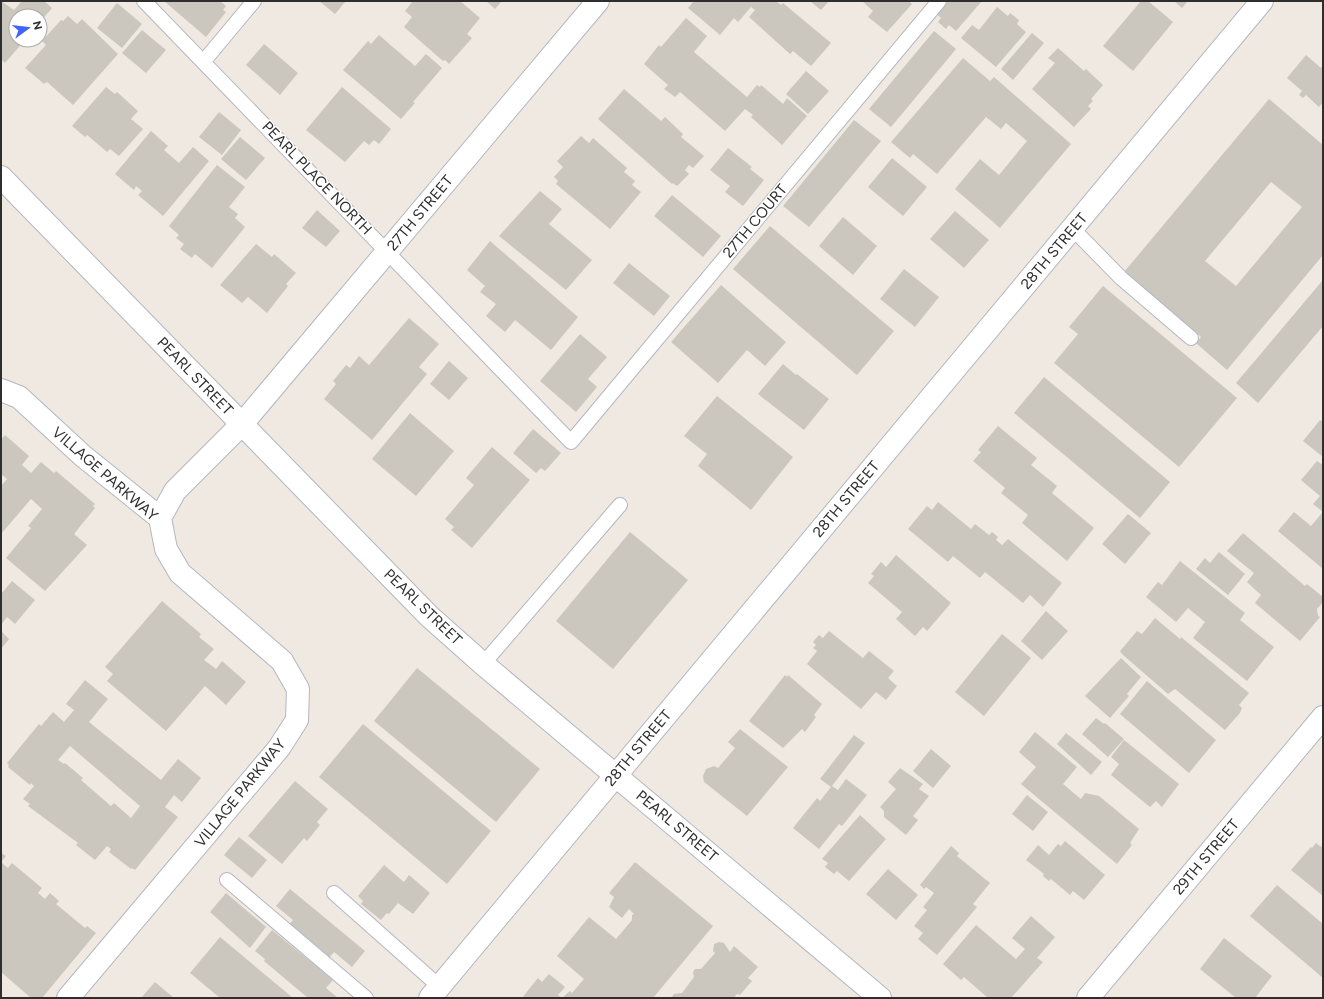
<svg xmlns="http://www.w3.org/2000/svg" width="1324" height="999" font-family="Figtree,sans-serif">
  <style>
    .building { fill: #cbc7bf; fill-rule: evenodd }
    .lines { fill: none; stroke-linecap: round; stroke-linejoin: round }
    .lane-casing { stroke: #b4b7c1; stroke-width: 16 }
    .street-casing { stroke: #b4b7c1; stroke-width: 24 }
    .lane { stroke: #fff; stroke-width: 14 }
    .street { stroke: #fff; stroke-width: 22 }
    .labels { text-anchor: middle; stroke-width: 3; stroke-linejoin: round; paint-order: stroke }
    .street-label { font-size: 15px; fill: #2e2e2e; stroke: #fff }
  </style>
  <rect width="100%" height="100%" fill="#efe9e1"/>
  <path class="building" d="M1,1L14,10L22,1H44L52,8L40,22V16H16V40H25L5,63L1,59Z
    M164,1H220L226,6L223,10L226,12L206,37Z
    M319,1H346L335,14Z
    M413,1H460L480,18L467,34L472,38L449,64L445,60L443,61L404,27L412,17L405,11Z
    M486,1H502L495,9Z
    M694,1H776L781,5L783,3L831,43L811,66L793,51L790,54L749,17L755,10L751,7L738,22L734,18L720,35L688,8Z
    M810,1H829L821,10Z
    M862,1H909L912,4L887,32L868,17L873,11Z
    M940,1H982L956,31L949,25L946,29L938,22L941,18L932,10Z
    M1141,1H1148L1173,22L1133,71L1103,46Z
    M1174,1H1188L1182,8Z
    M117,3L142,24L122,48L97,28Z
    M997,7L1008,16L1010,13L1019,20L1017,24L1026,32L996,67L961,38L972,25L979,30Z
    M68,16L77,24L82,19L118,54L73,105L47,82L44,84L25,68L46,45L42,41L61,20L63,21Z
    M686,18L707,36L694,52L747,97L757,85L760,87L761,85L783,104L787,98L807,116L782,145L751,117L753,115L745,109L725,131L680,92L675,97L664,89L668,85L644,64L659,45L661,47Z
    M142,30L166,50L146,73L122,53Z
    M934,31L956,49L891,127L869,109Z
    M1032,33L1044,43L1013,80L1001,69Z
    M379,35L415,66L426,54L442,68L413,102L415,103L401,119L343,70L368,41L371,44Z
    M264,44L298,73L280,95L246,65Z
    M1058,48L1084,71L1086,69L1103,85L1091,99L1093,101L1088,106L1091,109L1074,127L1032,89L1055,63L1048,58Z
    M1306,55L1321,68L1323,65V102L1319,107L1306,95L1303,98L1299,95L1302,91L1287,78Z
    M963,58L990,81L994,77L1071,144L1000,228L955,189L980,159L999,175L1027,141L1006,123L1001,129L986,117L937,174L913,154L910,158L891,142Z
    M806,71L829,91L808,114L786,94Z
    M106,87L115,94L117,92L138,111L131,119L143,129L119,156L110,149L107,152L87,135L85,137L72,126Z
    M342,87L391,129L379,144L374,140L369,145L364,141L345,162L306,130Z
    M624,89L661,121L665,117L683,134L681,137L704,156L693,168L689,165L685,170L689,174L677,186L673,183L672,184L598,119Z
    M1269,99L1323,145V255L1227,370L1196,343L1201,337L1124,272ZM1271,182L1302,207L1236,286L1205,261Z
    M219,112L241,130L222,155L199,137Z
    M854,120L881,141L809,227L783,206Z
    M151,131L168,146L164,150L179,163L193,147L209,161L163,216L138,195L142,191L136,186L134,190L115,174Z
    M581,136L589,143L593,138L627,168L624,172L635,181L632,185L641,192L610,229L556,184L558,181L554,177L563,167L557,161Z
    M240,137L265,158L246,180L221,159Z
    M728,148L752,167L750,169L764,180L743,206L725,192L730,186L710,170Z
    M892,158L927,187L903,216L868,187Z
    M217,165L245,187L229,207L238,214L235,218L245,227L212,268L195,254L192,258L180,249L184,244L176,238L179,235L169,226Z
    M540,191L562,209L549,224L592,260L566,290L499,236Z
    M672,195L721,236L703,257L654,216Z
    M317,210L340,231L326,247L302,228Z
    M955,211L989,240L964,268L930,239Z
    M843,217L877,246L853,275L819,246Z
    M770,226L894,331L857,375L733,269Z
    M490,241L578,317L551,350L515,320L505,332L486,316L496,304L480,292L485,286L467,270Z
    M256,244L272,257L274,254L296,273L286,284L288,286L267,313L248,297L242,303L220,285Z
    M629,263L670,296L654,316L613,283Z
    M904,269L939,297L915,327L880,299Z
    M1323,280V326L1258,403L1236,383Z
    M721,285L786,342L765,366L747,350L718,383L671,342Z
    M1103,286L1237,398L1179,467L1054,363L1078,334L1069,327Z
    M409,318L439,344L419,367L427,374L372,440L324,399L336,384L333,381L346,365L350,368L359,356L369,365Z
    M580,334L607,357L588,379L597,387L576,412L540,381Z
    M449,361L468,378L449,400L430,384Z
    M783,364L796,375L797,374L829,399L804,430L758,394Z
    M1044,377L1170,482L1140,518L1014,413Z
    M717,396L793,457L751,510L698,466L707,454L684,436Z
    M410,413L454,451L416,496L372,459Z
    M1320,420L1323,422V457L1303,441Z
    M998,426L1037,458L1031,465L1057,486L1052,493L1094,528L1067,561L1022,523L1028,515L1001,493L1005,488L973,461L981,452L978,450Z
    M533,429L561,453L545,471L541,468L536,473L513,453Z
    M5,435L29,456L22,465L31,473L41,462L54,473L56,471L95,504L93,506L95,508L74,534L87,545L45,591L6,558L31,528L28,526L42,509L31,499L1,534V486L7,479L1,474V440Z
    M492,447L530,480L472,548L451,530L454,527L445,519L474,485L466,478Z
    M1317,461L1323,465V569L1278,531L1294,512L1311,526L1323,512L1313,504L1320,496L1301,480Z
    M938,502L971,529L975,524L989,535L992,532L998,537L996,540L1002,545L1008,539L1062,583L1043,607L1030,595L1023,603L985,572L980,578L953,556L948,562L908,529L927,506L932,510Z
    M1128,514L1151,533L1125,564L1102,544Z
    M630,532L688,580L613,669L556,621Z
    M1243,533L1305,586L1307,584L1323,597V602L1317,609L1318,616L1320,617L1300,641L1255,603L1261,595L1247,582L1254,573L1227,551Z
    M1219,552L1245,574L1228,595L1196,569L1205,558L1210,563Z
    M896,555L951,603L927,631L923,627L915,636L896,619L902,612L868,583L874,576L871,574L881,562L886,567Z
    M1180,561L1245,613L1240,620L1274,647L1247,681L1193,638L1205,622L1188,608L1176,622L1146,597L1158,582L1162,585Z
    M12,581L35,600L15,624L7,617L1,625V594Z
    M162,601L201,634L199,637L214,649L204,660L216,669L222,661L246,682L226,705L205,686L166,731L107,681L113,674L105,667Z
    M1046,611L1068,631L1042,660L1021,641Z
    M1155,618L1180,639L1181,637L1249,693L1239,705L1242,708L1240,713L1225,730L1175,689L1168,694L1122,654L1120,651L1137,631L1142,634Z
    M1,631L9,639L1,649Z
    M829,631L863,658L869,651L894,671L888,678L897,686L886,700L876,692L861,709L807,664L817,651L813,648L816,645L813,642L819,635L823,638Z
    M1002,634L1031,658L984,716L955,692Z
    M1121,658L1141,677L1127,694L1129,696L1110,718L1085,696Z
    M417,668L540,769L496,822L374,721Z
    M785,675L787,677L788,675L822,704L814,715L816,717L805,732L802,729L783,748L749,721Z
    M85,680L108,699L89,722L161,780L178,759L201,778L182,802L174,795L165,807L178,817L135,870L132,868L131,869L109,852L111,849L107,846L95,860L76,845L78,843L28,806L30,804L23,799L34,786L31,783L30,785L8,767L9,765L7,763L39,724L41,726L53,712L64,722L74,710L66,704ZM70,746L140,806L131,818L114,803L111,806L81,780L83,778L65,763L64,764L58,760Z
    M1147,681L1216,740L1189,773L1120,714Z
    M1096,718L1104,724L1105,723L1124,739L1108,757L1082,734Z
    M363,724L491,831L447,884L319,777Z
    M740,729L788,767L747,816L704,782L703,776L706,769L714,766L718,768L735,748L728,742Z
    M1035,732L1077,767L1063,784L1081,799L1085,793L1099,796L1139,829L1130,843L1132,845L1117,864L1021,784L1036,767L1019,752Z
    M1066,733L1102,762L1091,775L1057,744Z
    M854,735L865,743L832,786L838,790L846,779L867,795L842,826L839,824L819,849L793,828L817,798L820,801L831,787L820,779Z
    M1124,740L1179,784L1162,807L1156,801L1150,807L1111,775L1119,764L1111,757Z
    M931,749L951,766L933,788L913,771Z
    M900,768L923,784L919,789L929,796L913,816L918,820L906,835L884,817V811L880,807L896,789L888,782Z
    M295,781L328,809L317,822L320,825L307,841L304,838L282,864L248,836Z
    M1027,795L1048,812L1033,831L1012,814Z
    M860,815L886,839L849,881L837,871L834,874L825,867L828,863L822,859Z
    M239,837L267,860L252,878L224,855Z
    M1065,841L1105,875L1084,900L1073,891L1070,895L1051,879L1049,881L1043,876L1044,874L1026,860L1038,845L1049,855L1058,844L1061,846Z
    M1316,843L1321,847L1323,844V896L1291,870L1311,847L1312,848Z
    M951,846L959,853L957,856L990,883L973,904L977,907L937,955L918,939L923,933L914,926L927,910L923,907L934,893L926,887L924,889L920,885Z
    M1,853L6,856L1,862Z
    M1,862L8,868L12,863L42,888L38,893L45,899L50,893L59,901L56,904L85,928L87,926L96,933L42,998H31L1,972Z
    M635,862L713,926L653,998H522L538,978L542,982L549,974L565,987L558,995L562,998L570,991L572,993L584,979L557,956L589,917L616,939L632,920V915L634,914L629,909L622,918L609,907L614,897L609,893Z
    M384,865L404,882L409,875L430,893L413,914L398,903L389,914L387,913L381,920L361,904L363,901L358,896Z
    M888,869L918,895L896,920L866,894Z
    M1277,885L1323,924V978L1250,916Z
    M290,889L365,951L352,967L334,952L329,958L289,925L293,920L276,906Z
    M226,893L266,927L250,948L210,912Z
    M1031,916L1055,937L1037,958L1043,962L1011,998H988L964,977L961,980L943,964L976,925L1016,959L1025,949L1012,938Z
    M272,930L333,980L326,988L338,998H308L264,961L265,959L255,951Z
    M220,937L293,998H220L190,973Z
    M1224,938L1272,976L1255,998H1236L1200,969Z
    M719,942L724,943L730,952L734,946L758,967L748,978L752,981L740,995L737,994L734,998H671L674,994L682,993L694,977L693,972L695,969H701L715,953L713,951L714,944Z
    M155,982L174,998H141Z"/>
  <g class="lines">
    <defs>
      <path id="lane" d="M144,1L571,442L939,1
        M204,61L254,1
        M1072,228L1121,278L1191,338
        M483,664L620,505
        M227,880L366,998
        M334,893L440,987"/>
      <path id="street" d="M1,177L429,616L483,664L880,998
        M1,390L19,397L83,456L160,518L166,549L180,573L282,661L298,689L297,720L279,748L68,998
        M160,518L175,491L242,424L598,1
        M430,998L1262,1
        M1088,998L1323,717"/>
    </defs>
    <use href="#lane" class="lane-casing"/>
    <use href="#street" class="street-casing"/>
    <use href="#lane" class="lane"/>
    <use href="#street" class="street"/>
  </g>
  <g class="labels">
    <g class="street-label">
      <text transform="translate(317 178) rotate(46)" y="5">PEARL PLACE NORTH</text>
      <text transform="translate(420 213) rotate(-50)" y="5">27TH STREET</text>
      <text transform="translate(755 221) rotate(-50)" y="5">27TH COURT</text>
      <text transform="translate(1054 251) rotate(-50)" y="5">28TH STREET</text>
      <text transform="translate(195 376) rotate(46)" y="5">PEARL STREET</text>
      <text transform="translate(105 474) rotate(41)" y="5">VILLAGE PARKWAY</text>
      <text transform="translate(846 499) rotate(-50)" y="5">28TH STREET</text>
      <text transform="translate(423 607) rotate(44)" y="5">PEARL STREET</text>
      <text transform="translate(638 748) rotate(-50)" y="5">28TH STREET</text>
      <text transform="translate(240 793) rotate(-51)" y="5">VILLAGE PARKWAY</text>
      <text transform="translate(677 826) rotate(40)" y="5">PEARL STREET</text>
      <text transform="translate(1206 857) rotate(-50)" y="5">29TH STREET</text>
    </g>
  </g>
  <rect width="1324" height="999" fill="none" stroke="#2e2e2e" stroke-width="4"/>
  <g transform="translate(28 28) rotate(75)"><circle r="19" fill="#ffffff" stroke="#ababab"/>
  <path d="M0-3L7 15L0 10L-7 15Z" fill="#4264fb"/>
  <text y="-6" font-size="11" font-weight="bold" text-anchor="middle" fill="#2e2e2e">N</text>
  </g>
</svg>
